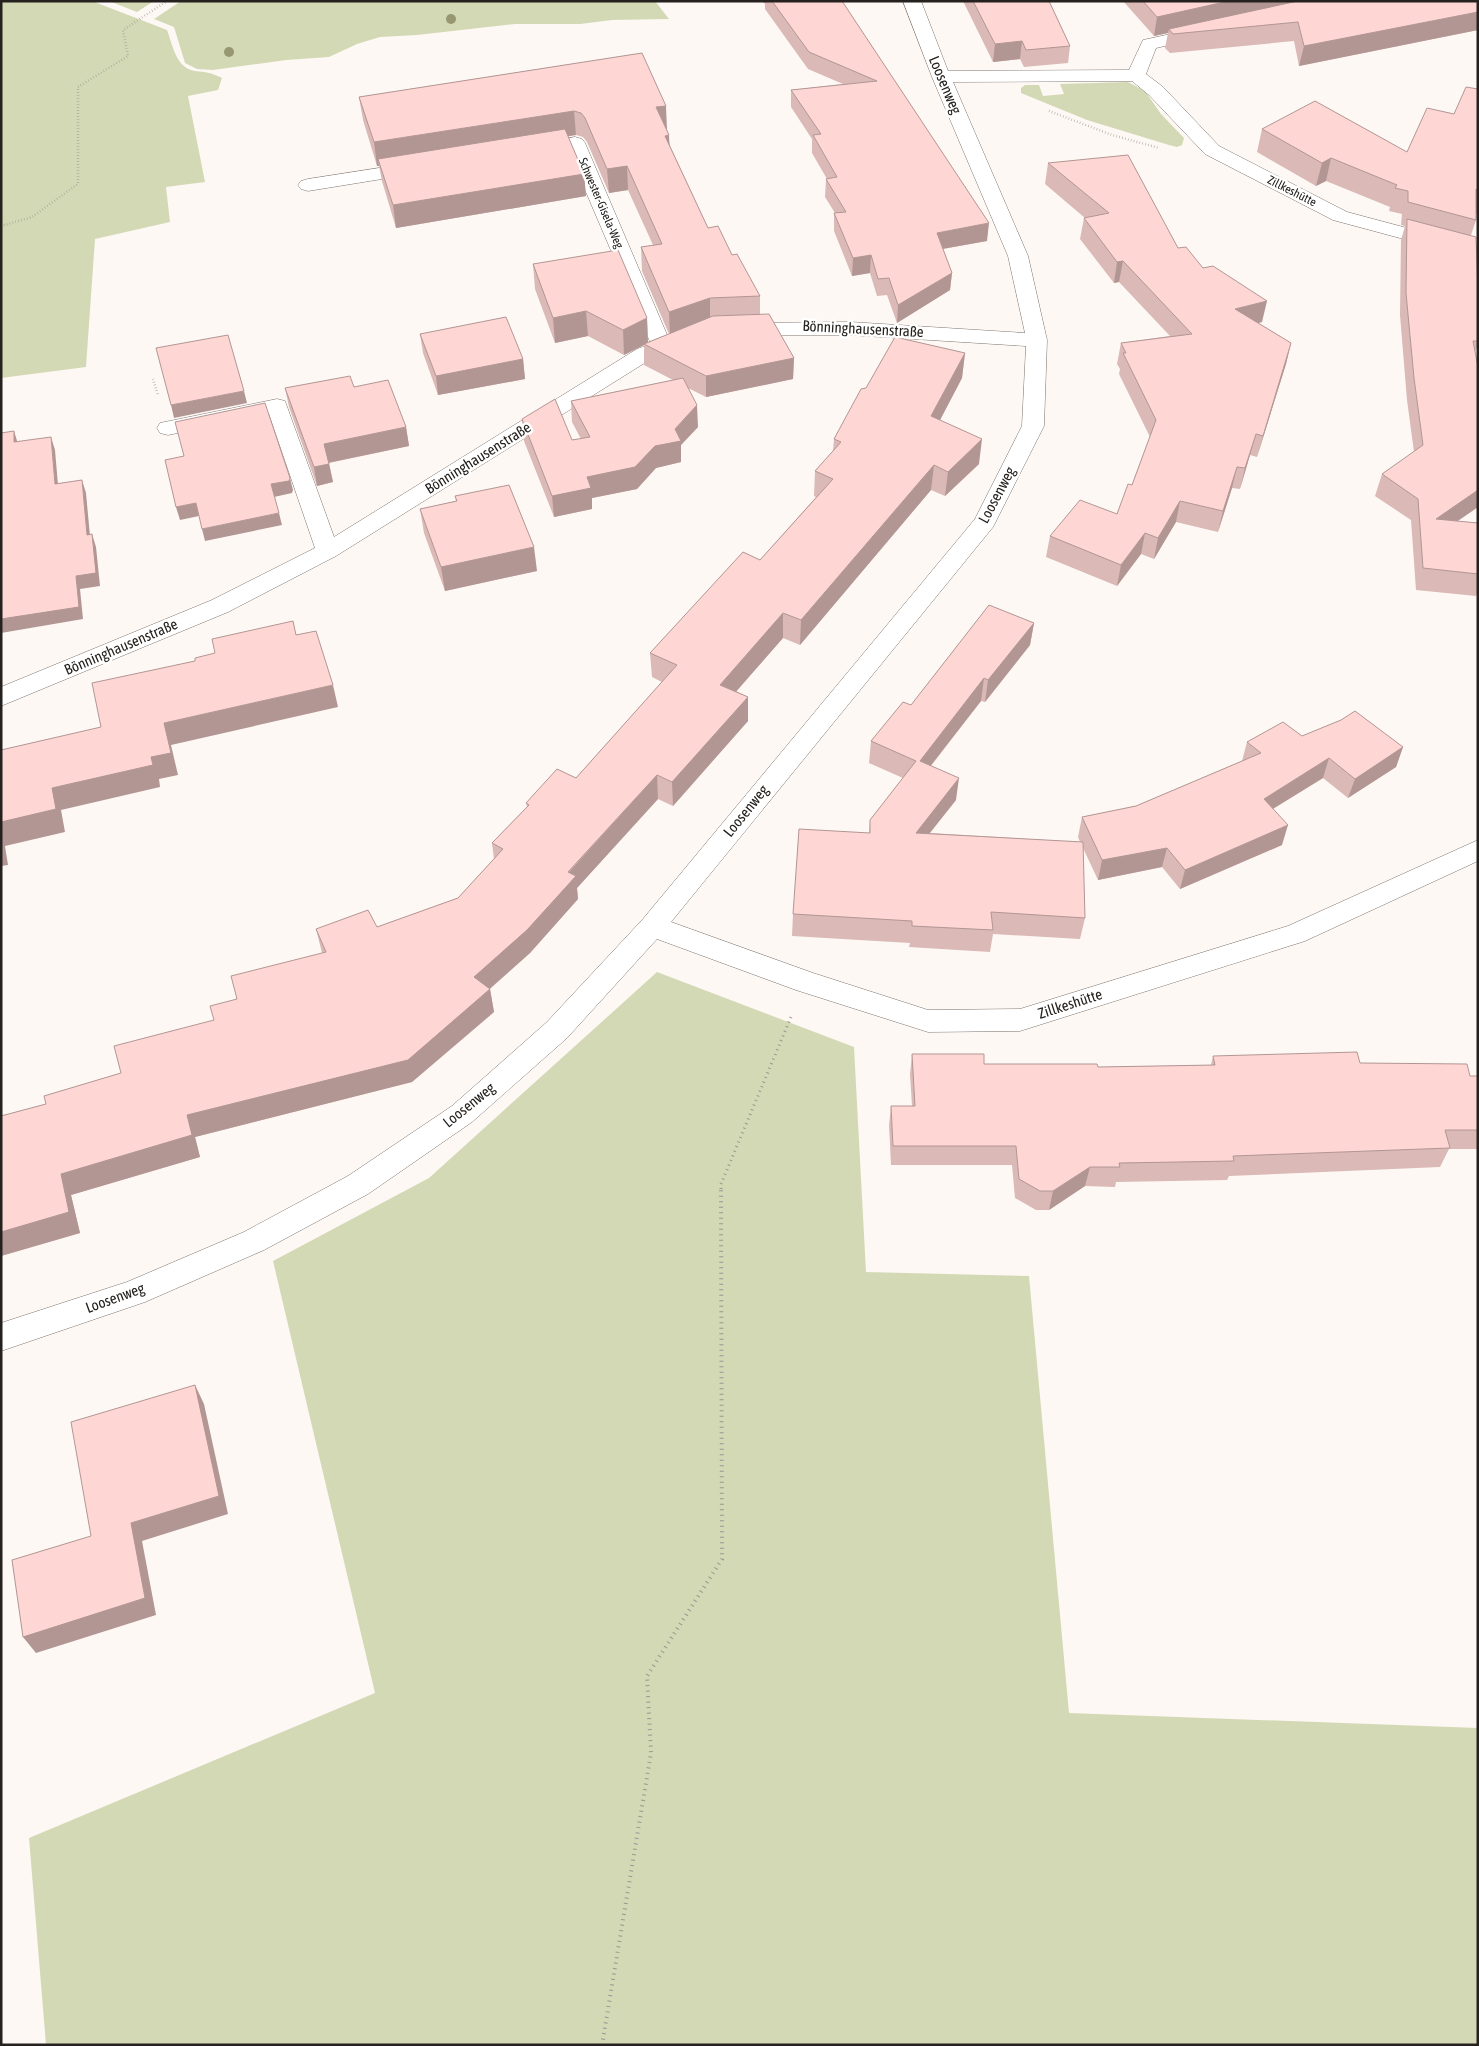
<svg xmlns="http://www.w3.org/2000/svg" width="1479" height="2046" font-family="'Asap Condensed',sans-serif">
  <style>
    .green { fill: #d4d9b5 }
    .lines { fill: none; stroke-linecap: round; stroke-linejoin: round }
    .minor-casing { stroke: #7c736d; stroke-width: 1 }
    .path-far2 { stroke: #9a9692; stroke-width: 2.5; stroke-dasharray: 0.5 2.5; stroke-linecap: butt }
    .path-far1 { stroke: #9a9692; stroke-width: 3; stroke-dasharray: 1 4; stroke-linecap: butt }
    .path { stroke: #9a9692; stroke-width: 4; stroke-dasharray: 1 4.5; stroke-linecap: butt }
    .minor { fill: #fff; fill-rule: evenodd }
    .tree { fill: #979771 }
    .wall { fill: #dab9b6 }
    .shaded-wall { fill: #b29694 }
    .building { fill: #fed7d4; stroke: #b29694 }
    .labels { text-anchor: middle; stroke-width: 5; stroke-linejoin: round; paint-order: stroke }
    .far-street-label { font-size: 12px; fill: #24211e; stroke: #fff }
    .street-label { font-size: 15px; fill: #24211e; stroke: #fff }
  </style>
  <rect width="100%" height="100%" fill="#fef8f4"/>
  <path class="green" d="M1,1H92L167,30C173,46 176,68 195,71C206,72 212,73 222,78L218,90L188,96L205,182L166,187L170,222L95,239L86,367L1,378Z
    M109,1H154L137,12Z
    M181,1H655L669,19L612,20L580,24H515L417,35L380,37L357,44L329,57L286,60L213,70L197,69L185,63L174,27L154,19Z
    M1128,82L1145,91L1161,114L1184,138L1182,145L1177,147L1169,145L1087,120L1021,93V88L1025,85H1039L1043,96L1064,94L1060,84Z
    M657,972L854,1047L866,1272L1029,1276L1069,1713L1478,1728V2045H46L29,1838L375,1693L273,1261L429,1178Z"/>
  <g class="lines">
    <defs>
      <path id="minor" d="M903,1H921L948,71L1129,70L1143,40L1203,27L1209,28L1212,32L1209,36L1156,48L1146,74L1163,87L1219,146L1347,212L1478,247V259L1333,220L1205,154L1149,95L1132,81L953,82L1028,256L1047,340L1044,426L993,527L671,922L813,973L928,1010L1020,1009L1288,926L1478,840V861L1305,941L1020,1031L928,1032L796,990L657,939L567,1038L472,1122L368,1194L264,1250L145,1302L1,1351V1323L127,1282L244,1232L348,1176L452,1106L547,1022L643,919L975,519L1022,426L1026,346L850,335H738L731,334L728,329L731,324L738,323L850,322L1025,333L1008,256L932,77Z
        M575,137L582,139L585,143L668,337L679,334L686,335L689,340L686,345L651,359L336,556L228,612L1,706V687L212,600L315,548L269,414L168,435L160,433L157,428L160,423L277,399L285,401L334,537L637,349L651,344L568,150L535,156L528,154L525,150L528,146Z
        M418,162L425,164L428,168L425,172L308,191L301,189L298,185L301,181L308,179Z"/>
    </defs>
    <use href="#minor" class="minor-casing"/>
    <path class="path-far2" d="M1049,111L1112,135L1159,148
      M1,226L32,217L78,184V87L128,56L123,30L167,1
      M153,379L158,395"/>
    <path class="path-far1" d="M721,1189V1184L791,1017"/>
    <path class="path" d="M602,2045L651,1753L647,1676L722,1559L721,1188"/>
    <use href="#minor" class="minor"/>
  </g>
  <g class="tree">
    <circle cx="451" cy="19" r="5"/>
    <circle cx="229" cy="52" r="5"/>
  </g>
  <path class="wall" d="M762,1H842L987,241L943,249L952,273L950,290L897,323L887,295L877,296L870,273L852,276L834,231V213H835L825,197L826,179H827L812,153V139L791,107V90L843,84L808,69L765,9V4Z
    M963,1H1049L1070,46L1068,63L1024,67L1020,59L993,62Z
    M1123,1H1478V30L1299,66L1294,41L1170,53L1165,48L1168,33L1154,36Z
    M642,53L667,129L670,146L708,228L732,255L760,296V314L794,358L793,379L706,397L688,388L698,427L681,445V462L656,468L637,489L592,498V509L554,517L524,441L522,419L572,440L581,439L572,422L571,401L673,380L644,365V345L624,355L588,336L555,343L535,289L533,264L647,318L648,342L669,334L642,271L641,247L653,245L628,190L609,193L587,142L583,137L576,135L568,136L584,174L586,196L396,228L382,181L379,166H377L363,120L359,97Z
    M1478,89V214H1476V220L1471,235L1478,290V345L1475,352L1478,367V507L1457,521L1478,523V591L1476,596L1416,590L1411,520L1375,496L1382,474L1414,452L1407,400L1400,315L1401,240L1405,226L1401,225L1402,214L1389,211L1390,207L1326,181L1316,186L1257,152L1262,129L1407,152L1454,114Z
    M1048,163L1178,248L1203,268L1262,322L1258,323L1291,343L1286,364L1257,457L1250,455L1240,489L1232,488L1218,532L1176,522L1154,559L1141,554L1117,586L1046,557L1050,536L1117,514L1132,485L1150,437L1119,374L1120,369L1117,364L1121,343L1170,336L1119,282L1114,283L1080,239L1084,218H1085L1045,184Z
    M420,334L523,359L525,379L438,395L423,353Z
    M965,353L962,378L940,420L979,464L945,496L931,490L800,645L783,638L736,691L748,697V721L673,806L658,799L577,888L578,899L530,953L490,989L494,1012L412,1082L195,1137L200,1157L71,1195L80,1233L1,1256V1116L46,1104L121,1073L214,1020L237,999L322,953L316,929L377,927L458,898L494,859L492,843L527,807L526,803L576,778L662,682L652,677L650,653L760,560L816,497L814,496L815,471L833,451L834,439L866,388Z
    M354,387L406,427L409,446L329,463L333,482L317,486L289,407L285,388Z
    M455,496L537,571L445,591L424,533L420,509L456,501Z
    M1034,623L1030,645L985,702L981,701L931,766L956,800L930,833L1080,842L1078,837L1082,817L1136,806L1242,761L1247,742L1302,736L1403,747L1396,767L1348,798L1323,778L1273,809L1282,845L1180,889L1162,867L1098,880L1083,848L1085,918L1080,939L993,934L990,952L909,947L910,943L792,936L793,914L869,833L870,820L903,778L869,763L871,741Z
    M912,1054L984,1064L1098,1067L1211,1065L1213,1056L1360,1063L1470,1076H1478V1149H1449L1440,1167L1229,1176L1227,1180L1116,1182L1115,1187L1085,1186L1049,1210H1036L1015,1198L1012,1165H891L889,1125L891,1106H912L910,1074Z"/>
  <path class="shaded-wall" d="M1229,1H1314L1169,29L1168,33L1154,36L1157,17Z
    M1478,12V30L1299,66L1304,46Z
    M1022,41L1020,59L993,62L995,44Z
    M666,106L667,130L656,107Z
    M574,111L576,135L381,166L378,159L379,166H377L374,142Z
    M669,135L670,159L665,136Z
    M1331,158L1326,181L1316,186L1322,163Z
    M627,166L628,190L609,193L607,169Z
    M584,174L586,196L396,228L393,205Z
    M989,223L987,241L936,250L937,233Z
    M871,255L870,273L852,276L853,258Z
    M1123,261L1119,282L1114,283L1117,262Z
    M952,273L950,290L897,323L898,305Z
    M710,298V322L670,336L669,312Z
    M1267,301L1262,322L1231,330L1235,309Z
    M586,311L588,336L555,343L553,318Z
    M647,318L648,343L644,344V345L624,355L623,330Z
    M1291,343L1286,364L1257,457L1263,436Z
    M965,353L962,378L929,441L931,416Z
    M794,358L793,379L706,397V376Z
    M523,359L525,379L438,395L436,376Z
    M244,391L247,403L174,418L171,405Z
    M697,405L698,427L681,445V462L656,468L637,489L592,498V509L554,517L552,496L587,477L655,446L675,429Z
    M406,427L409,446L327,463L324,444Z
    M14,431L18,444L14,442Z
    M1256,434L1250,455L1240,489L1245,468Z
    M51,437L55,450L59,497L55,484Z
    M982,439L979,464L945,496L948,472Z
    M329,464L333,482L317,486L314,467Z
    M934,465L931,490L800,645L801,620Z
    M1237,467L1232,488L1218,532L1223,511Z
    M290,478L293,490L292,493L274,497L271,484Z
    M82,480L86,493L91,547L87,535Z
    M1478,490V507L1429,541L1436,519Z
    M1180,501L1176,522L1154,559L1158,538Z
    M196,503L199,516L180,520L176,507Z
    M279,513L282,525L205,541L202,529Z
    M1145,533L1141,554L1117,586L1121,565Z
    M92,534L96,547L100,586L80,589L83,619L1,633V619L76,576Z
    M534,547L537,571L445,591L441,567Z
    M783,613V638L721,709L720,685Z
    M1034,623L1030,645L985,702L988,680Z
    M984,678L981,701L917,783L920,761Z
    M333,685L338,707L171,745L178,775L159,779L160,787L61,810L65,832L5,846L8,865L1,866V822L52,788L151,757L164,723Z
    M748,697V721L673,806L672,782Z
    M1403,747L1396,767L1348,798L1355,779Z
    M1329,758L1323,778L1258,818L1264,799Z
    M657,775L658,799L577,888L578,899L530,953L478,999L474,977Z
    M959,778L956,800L913,854L916,833Z
    M1288,825L1282,845L1180,889L1185,870Z
    M1167,848L1162,867L1098,880L1102,860Z
    M490,989L494,1012L412,1082L195,1137L200,1157L71,1195L80,1233L1,1256V1232L61,1174L187,1115Z
    M1090,1167L1085,1186L1049,1210L1053,1191Z
    M195,1385L204,1404L228,1514L142,1541L156,1615L36,1653L23,1637L131,1523Z"/>
  <path class="building" d="M772,1H842L989,223L937,233L952,273L898,305L889,278L878,279L871,255L853,258L834,213L846,212L826,179L837,177L813,135L821,134L791,90L877,81L809,52Z
    M973,1H1049L1070,46L1026,50L1022,41L995,44Z
    M1143,1H1229L1157,17Z
    M1298,1H1478V12L1304,46L1298,22L1173,34L1169,29Z
    M642,53L666,106L656,107L669,135L665,136L708,228L718,226L732,255L737,254L760,296L710,298L669,312L641,247L662,244L627,166L607,169L585,118L581,113L574,111L374,142L359,97Z
    M1466,87L1478,89V190L1476,189V220L1408,202V191L1395,188L1397,185L1331,158L1322,163L1262,129L1315,101L1407,152L1427,108L1454,114Z
    M565,129L584,174L393,205L378,159Z
    M1128,155L1178,248L1186,247L1203,268L1213,266L1267,301L1235,309L1291,343L1263,436L1256,434L1245,468L1237,467L1223,511L1180,501L1158,538L1145,533L1121,565L1050,536L1080,500L1117,514L1128,484L1132,485L1156,420L1123,353H1126L1121,343L1192,334L1123,261L1117,262L1084,218L1109,213L1048,163Z
    M1407,219L1476,237L1478,290V341H1473L1478,367V490L1436,519L1478,523V574L1423,568L1418,499L1382,474L1423,445L1414,378L1406,293Z
    M618,250L647,318L623,330L586,311L553,318L533,264Z
    M769,314L794,358L706,376L644,344L713,316Z
    M506,317L523,359L436,376L420,334Z
    M228,335L244,391L171,405L156,348Z
    M895,337L965,353L931,416L982,439L948,472L934,465L801,620L783,613L720,685L748,697L672,782L657,775L568,872L576,876L527,930L474,977L490,989L408,1060L187,1115L192,1135L61,1174L69,1212L1,1232V1116L46,1104L44,1096L121,1073L114,1046L214,1020L210,1006L237,999L231,976L326,952L316,929L368,910L377,927L458,898L503,849L492,843L529,805L526,803L557,769L576,778L677,665L650,653L743,552L760,560L833,479L815,471L841,442L834,439L861,389L866,388Z
    M350,376L354,387L388,380L406,427L324,444L329,464L314,467L285,388Z
    M683,378L697,405L675,429L681,441L655,446L635,467L587,477L591,488L552,496L522,419L555,399L572,440L590,437L571,401Z
    M265,403L290,478L289,481L271,484L279,513L202,529L196,503L176,507L165,460L184,456L175,422Z
    M14,431V442L51,437L55,484L82,480L87,535L92,534L96,573L76,576L79,607L1,619V433Z
    M509,485L534,547L441,567L420,509L457,501L455,496Z
    M989,605L1034,623L988,680L984,678L920,761L959,778L916,833L1083,842L1085,918L991,912L993,930L912,926V921L793,914L799,829L870,833V820L916,761L871,741L903,702L911,705Z
    M293,621L296,635L316,631L333,685L164,723L171,753L151,757L153,765L52,788L56,809L1,822V750L101,727L92,683L195,661V658L215,653L212,639Z
    M1355,711L1403,747L1355,779L1329,758L1264,799L1288,825L1185,870L1167,848L1102,860L1082,817L1136,806L1261,753L1247,742L1283,722L1302,736L1341,720Z
    M1357,1052L1360,1063L1467,1064L1470,1076H1478V1130H1445L1450,1148L1233,1156L1234,1161L1119,1163L1120,1167H1090L1053,1191H1040L1019,1179L1016,1146H893L891,1106H915L912,1054H984V1064H1097L1098,1067L1215,1065L1213,1056Z
    M195,1385L219,1496L131,1523L145,1598L23,1637L12,1560L91,1536L71,1422Z"/>
  <g class="labels">
    <g class="far-street-label">
      <text transform="translate(1292 191) rotate(27)" y="4">Zillkeshütte</text>
      <text transform="translate(601 203) rotate(67)" y="4">Schwester-Gisela-Weg</text>
    </g>
    <g class="street-label">
      <text transform="translate(945 85) rotate(67)" y="5">Loosenweg</text>
      <text transform="translate(863 329) rotate(3)" y="5">Bönninghausenstraße</text>
      <text transform="translate(478 458) rotate(-32)" y="5">Bönninghausenstraße</text>
      <text transform="translate(997 495) rotate(-62)" y="5">Loosenweg</text>
      <text transform="translate(121 647) rotate(-23)" y="5">Bönninghausenstraße</text>
      <text transform="translate(746 811) rotate(-51)" y="5">Loosenweg</text>
      <text transform="translate(1070 1004) rotate(-18)" y="5">Zillkeshütte</text>
      <text transform="translate(469 1105) rotate(-39)" y="5">Loosenweg</text>
      <text transform="translate(115 1298) rotate(-20)" y="5">Loosenweg</text>
    </g>
  </g>
  <rect width="1479" height="2046" fill="none" stroke="#24211e" stroke-width="5"/>
</svg>
